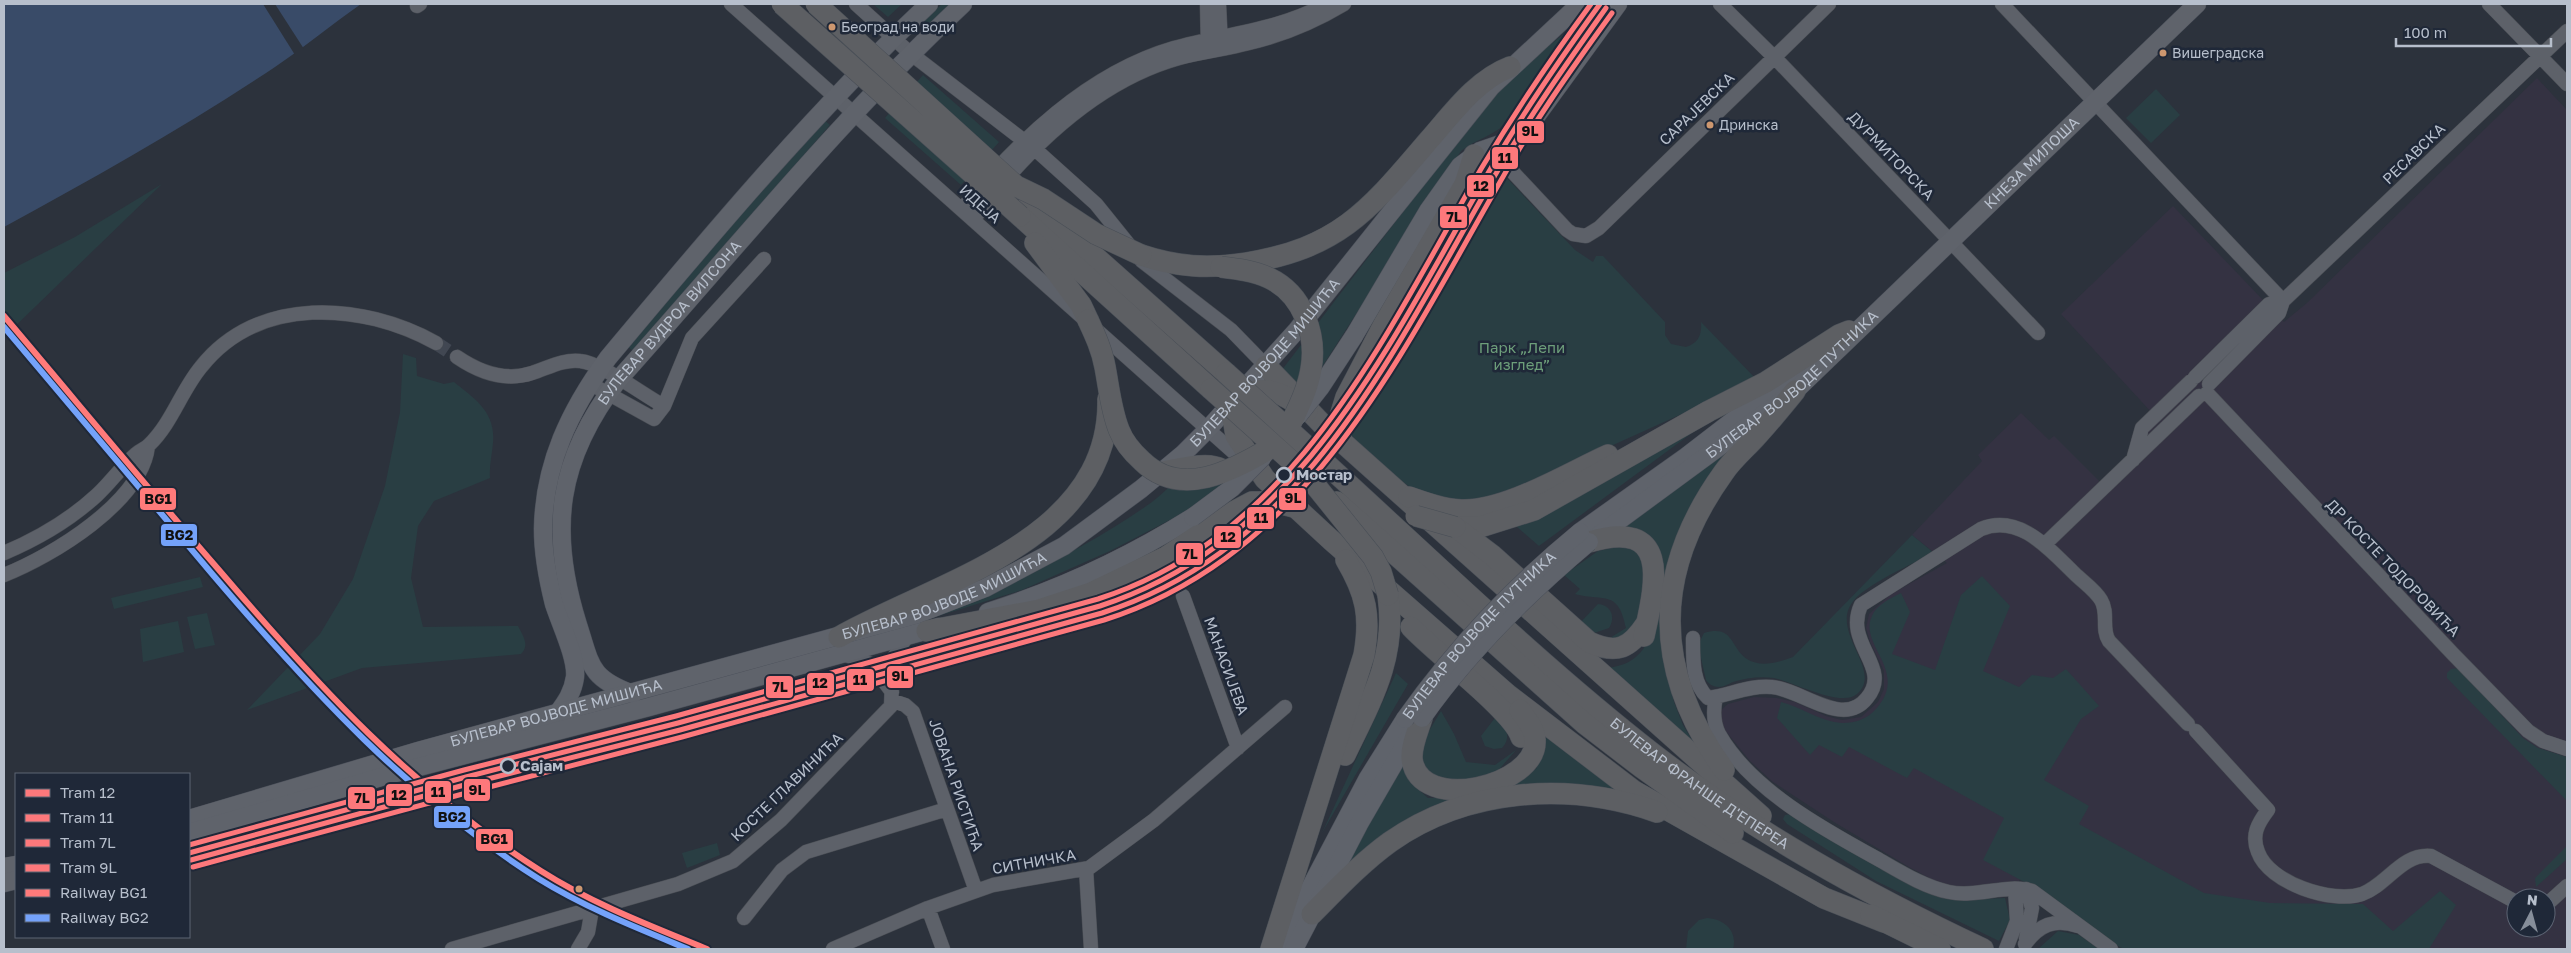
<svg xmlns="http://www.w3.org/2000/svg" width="2571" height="953" font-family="'Golos Text',sans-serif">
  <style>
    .medical { fill: #343242; fill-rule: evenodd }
    .green { fill: #293e43 }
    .water { fill: #394b68 }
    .pier { fill: #2c323c }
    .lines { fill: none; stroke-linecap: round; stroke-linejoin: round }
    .minor-tunnel { stroke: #414752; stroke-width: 14; stroke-dasharray: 14 7; stroke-linecap: butt }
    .minor-casing { stroke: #494d54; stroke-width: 15 }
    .major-casing { stroke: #4a4f59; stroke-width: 19 }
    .highway-casing { stroke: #494f57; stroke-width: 22 }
    .minor { stroke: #5d6169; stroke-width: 14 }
    .major { stroke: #5f636b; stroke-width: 18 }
    .highway { stroke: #5d5f63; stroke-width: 21 }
    .major-bridge-casing { stroke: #4a4f59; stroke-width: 19; stroke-linecap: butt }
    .highway-bridge-casing { stroke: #494f57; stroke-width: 22; stroke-linecap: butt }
    .major-bridge { stroke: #5f636b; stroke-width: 18 }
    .highway-bridge { stroke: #5d5f63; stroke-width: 21 }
    .rail-1-casing { stroke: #1f2838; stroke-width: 10 }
    .rail-2-casing { stroke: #1f2838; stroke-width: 10 }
    .rail-1 { stroke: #ff7a7a; stroke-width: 6 }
    .rail-2 { stroke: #74a2fa; stroke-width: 6 }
    .tram-1-casing { stroke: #1f2838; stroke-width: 9 }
    .tram-2-casing { stroke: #1f2838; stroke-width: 9 }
    .tram-3-casing { stroke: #1f2838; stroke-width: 9 }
    .tram-4-casing { stroke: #1f2838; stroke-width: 9 }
    .tram-1 { stroke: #fd787b; stroke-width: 5 }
    .tram-2 { stroke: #fd787b; stroke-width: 5 }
    .tram-3 { stroke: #fd787b; stroke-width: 5 }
    .tram-4 { stroke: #fd787b; stroke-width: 5 }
    .bus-dot { fill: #cd976f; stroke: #1f2838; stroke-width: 2 }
    .stop-dot { fill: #1f2838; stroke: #b7bfcc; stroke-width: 2.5 }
    .labels { text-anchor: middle; stroke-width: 5; stroke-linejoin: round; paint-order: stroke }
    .bus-label { font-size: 14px; fill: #b7bfcc; stroke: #1f2838; text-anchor: start }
    .street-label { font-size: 15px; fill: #b7bfcc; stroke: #1f2838 }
    .park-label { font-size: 15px; fill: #6d9e7a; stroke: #1f2838 }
    .stop-label { font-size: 15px; font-weight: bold; fill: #b7bfcc; stroke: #1f2838; text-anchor: start }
    .line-badge { stroke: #1f2838; stroke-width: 2 }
    .pale-badge-label { font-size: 14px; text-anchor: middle; font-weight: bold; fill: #111 }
  </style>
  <rect width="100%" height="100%" fill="#2c323c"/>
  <path class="medical" d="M2537,78L2567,110V949H2393L2204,899L2056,818L2016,886L1956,887L1933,880L1909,867L1834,822L1773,782L1750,761L1720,724L1721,710L1728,704L1754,697L1777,698L1795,702L1826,716L1842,720L1861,717L1878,702L1884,689V671L1870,642L1866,628L1869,614L1891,594L1947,563L1912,535L1982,461L1978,455L2021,413L2049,440L2054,436L2102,484L2133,450L2153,414L2061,314L2173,206L2284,322L2307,303ZM2516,898H2546V928H2516Z"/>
  <path class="green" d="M873,4H902L888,17Z
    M942,4H953L925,29L920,24Z
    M1574,26L1505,124C1492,136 1475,140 1461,151L1302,398L1278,375L1488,101L1522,67Z
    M923,75L999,142L961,185L885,118Z
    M2156,89L2180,115L2151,143L2126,118Z
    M822,118L830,125L633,351L627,346Z
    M1490,174L1504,175L1575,250L1593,262L1596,256H1603L1665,322V335L1671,344L1686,347C1699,343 1702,334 1701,322L1757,380L1498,497L1452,505L1414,490L1390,472L1357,443L1344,423L1364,398Z
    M162,184L4,337V273L75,237Z
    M403,354L416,358L417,376L444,384L454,382C475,399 496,412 493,443C492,455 489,466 490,478L434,501L418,526L411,578L423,627L518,626C523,636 530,645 521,654L362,668L247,710L320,634L353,579L385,486L400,412Z
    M1719,413L1539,546L1516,526Z
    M1741,440L1705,486L1663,656L1674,702L1683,725L1701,755L1608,668C1623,666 1635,661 1644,648L1661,570L1615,530Z
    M1184,475H1215L1233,494L1230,503L1205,520L1193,508L1110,551L1022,590L903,627C990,592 1075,557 1152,502C1163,494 1172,483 1184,475Z
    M1912,535L1934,553C1912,564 1871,582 1855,599C1826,630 1885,670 1857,694C1841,708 1794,682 1774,678C1760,676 1746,678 1733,682C1728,684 1724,687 1719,687C1713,687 1709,684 1706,680L1698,645L1704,633C1734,624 1730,648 1747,659C1761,668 1779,662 1793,657Z
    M1630,544L1645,556L1649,580L1635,632L1617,641H1605L1626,628C1618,589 1605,602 1575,594L1580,589L1564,575L1598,551Z
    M1982,576L2010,606L1983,671L2019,687L2032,675L2053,678L2066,669L2099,706L2081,719L2044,780L2089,806L2079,824L2204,893L2270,903L2363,904L2393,931L2440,891L2456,905L2429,949H2124L2106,940L2030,885L1983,860L2004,818L1914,768L1907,778L1849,747L1842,757L1819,745L1810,755L1777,718L1781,702C1801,707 1821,722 1842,723C1856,723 1867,719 1876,709C1910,671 1858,645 1872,616C1876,605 1891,598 1901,593L1910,612L1892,654L1935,670L1961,595Z
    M200,577L203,587L114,609L111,598Z
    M1598,604C1611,605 1616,617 1609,628L1594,633L1576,627Z
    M207,613L215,645L195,649L187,617Z
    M178,621L184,652L143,662L140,629Z
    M2458,668L2523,738L2538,748L2567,757V801L2447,678V673L2451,669Z
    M1396,673L1408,684L1322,833Z
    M1441,711L1454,734L1466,762L1495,765L1516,750L1495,774L1471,783L1423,774L1421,744Z
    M1498,714C1504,726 1513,736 1502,748L1494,749L1485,746L1481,736Z
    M1538,726L1640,800L1517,789L1342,872L1403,756L1412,784L1428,798H1461L1498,787L1536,769L1544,748Z
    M1791,814L1958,900L2005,898L2010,920L1999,941L1876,881L1787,824L1783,819L1785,815Z
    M717,843L720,855L687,868L682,853Z
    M2567,846V859L2536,887L2535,878Z
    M1707,918C1724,919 1738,931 1733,949H1686L1688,931L1699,920Z
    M2058,931L2079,935L2099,949H2038Z"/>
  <path class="water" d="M4,4H361C332,24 305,47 275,67C188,125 96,177 4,227Z"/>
  <path class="pier" d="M263,4H275L304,49L295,55Z"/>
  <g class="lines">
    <path class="minor-tunnel" d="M436,343L457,357"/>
    <defs>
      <path id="minor" d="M731,4L1249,466
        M856,4L910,53L1036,150L1096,204L1142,261L1231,330L1266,366
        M1207,4L1208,48
        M1219,4L1221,45
        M1720,4L1779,62L2038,333
        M2002,4L2283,301
        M2489,4L2567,84
        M417,6L420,4
        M1474,155L1508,167L1567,230L1573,234L1586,236L1599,228L1829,4
        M962,209C1017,142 1088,73 1174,48C1225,34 1279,30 1326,4
        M973,220C1025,151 1093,82 1179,58C1202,52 1226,49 1249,43C1283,35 1314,22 1344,4
        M2283,301L2567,31
        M457,357C479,372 505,382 532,373C548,368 563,359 580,361C602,363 643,395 664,406
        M2195,377L2269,304L2283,301
        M589,383L654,419L664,406L692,338L764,259
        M2209,384L2279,313L2283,301
        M2207,393L2453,654L2528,731L2543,741L2567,749
        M2133,460L2142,428L2191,381
        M2045,544L2199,396
        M4,553C37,539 71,519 97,495C111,482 122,466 136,454C140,450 145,449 149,445C172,423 181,391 201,367C258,295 362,302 436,343
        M4,575C52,556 142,502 148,446
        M1183,596L1238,748
        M1693,638C1693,660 1692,683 1708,698C1731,695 1749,685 1772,687C1801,689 1843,729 1867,698C1893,667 1843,644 1861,605L1981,529C2019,513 2049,549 2074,573C2083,582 2095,590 2101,600C2109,613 2101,629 2109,641L2188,724
        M843,654L871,664L892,692
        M1716,697C1713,710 1713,722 1719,734C1750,789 1823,829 1876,858C1899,871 1924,887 1949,892C1977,898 2007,883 2032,891L2111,949
        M893,701L905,705L913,712L976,891
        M2196,731L2268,810C2258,823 2251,835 2258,852C2269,883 2332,904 2362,894C2387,885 2402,853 2431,856L2516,902
        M1086,869L1091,949
        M2026,889L2032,908L2026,939
        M2546,905L2567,886
        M928,908L943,949
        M744,918L782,870L806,852L947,809
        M2025,944C2039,925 2054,918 2078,926
        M452,949L678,884L733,861L781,820L891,706L893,659L907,636
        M578,949L588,932L592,909
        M833,949L928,908L993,885L1089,868L1154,820L1285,707
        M2006,949L2017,921L2015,889"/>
      <g id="major">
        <path d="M1354,336L1428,211L1460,166L1480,151L1515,139L1524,133L1618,4"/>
        <path d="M1580,532L1687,456L1796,372"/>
        <path id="s1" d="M1591,541L1795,391L2197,4"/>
        <path d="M988,612C1061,589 1129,557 1193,517"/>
        <path id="s2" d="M633,694C589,678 591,665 578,625C548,530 557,459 619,379C732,253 839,120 963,4"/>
        <path d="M557,714C566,702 573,692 575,677C577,658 560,623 554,604C548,580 543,554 543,529C544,464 570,410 608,358C710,236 813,113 929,4"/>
        <path id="s3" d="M189,819L418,751L915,615L985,588L1064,546L1141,489L1183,454L1208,429L1297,330L1491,87L1580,4"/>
        <path d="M189,833L388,775L649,707L939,627"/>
        <path d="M4,867L16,865"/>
        <path d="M4,883L16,880"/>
        <path d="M1278,949L1368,778L1405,719"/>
        <path d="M1294,949L1359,824L1414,729"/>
      </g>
      <g id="highway">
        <path d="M1029,198L1226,373"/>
        <path d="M1020,216L1211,389"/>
        <path d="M1035,243L1081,305L1088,320"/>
        <path d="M1141,255C1177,267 1208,269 1246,263C1340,248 1370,209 1429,140C1452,114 1476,80 1510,67"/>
        <path d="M1266,366L1322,424L1761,816"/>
        <path d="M1307,411C1280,391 1265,383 1234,399L1232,412L1236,436L1265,479L1331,540L1507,694L1634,791L1824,898L1884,922"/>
        <path d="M1341,441V413L1346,397L1383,326L1465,184L1474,155"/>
        <path id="s4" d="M1324,462C1432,560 1537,663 1652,753C1754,832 1866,894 1983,949"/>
        <path d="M1163,472C1182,469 1217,457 1231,477"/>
        <path d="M1409,497C1426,503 1443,509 1461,510C1505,512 1568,473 1608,455"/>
        <path d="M1337,502L1585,724L1641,767L1733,833"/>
        <path d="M1455,527H1480L1534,510L1709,411L1766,382L1839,335L1849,331"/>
        <path d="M1455,527L1492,555L1589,642C1617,655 1630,648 1646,624"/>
        <path d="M1589,542C1673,517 1655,586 1644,636"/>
        <path d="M1411,627C1435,653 1513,711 1521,737"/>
        <path d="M927,631L1039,610L1091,593L1166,557L1235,511L1252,502H1274L1294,507"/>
        <path d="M839,637C937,581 1111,541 1108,399"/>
        <path d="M1422,718C1418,731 1411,746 1412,759C1419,815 1538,786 1535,740C1535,729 1526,719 1520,710"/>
        <path d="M1345,755C1371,701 1397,657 1388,595"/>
        <path d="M1724,770C1652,670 1652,572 1724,472C1733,459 1745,449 1755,438C1769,423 1782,407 1795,391"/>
        <path d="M1312,914C1337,889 1361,863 1390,842C1467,788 1569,781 1657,812"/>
        <path d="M1871,915L1940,949"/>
        <path d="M1271,949L1364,655C1371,616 1366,594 1346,560"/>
      </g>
    </defs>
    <use href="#minor" class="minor-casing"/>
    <use href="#major" class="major-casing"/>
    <use href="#highway" class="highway-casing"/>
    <use href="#minor" class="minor"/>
    <use href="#major" class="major"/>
    <use href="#highway" class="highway"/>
    <defs>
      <g id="major-bridge">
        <path d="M1298,416L1320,388L1354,336"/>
        <path d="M1193,517L1232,488L1263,457"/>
        <path d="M1422,718C1469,651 1526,595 1589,542"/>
        <path id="s5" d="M1405,719C1457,646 1512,588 1580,532"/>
      </g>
      <path id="highway-bridge" d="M782,4L1020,216
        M816,4L1016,186L1043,199L1096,234L1141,255
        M1221,267C1238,269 1254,271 1269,278C1303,294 1317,335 1311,369C1308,388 1299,406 1291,423
        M1088,320C1095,335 1102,350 1105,367C1109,388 1111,410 1119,430C1124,443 1132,452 1142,461C1181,499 1232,471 1272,447
        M1226,373L1324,462
        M1211,389L1307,475L1373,557L1381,572L1388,595
        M1416,516L1455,527"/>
    </defs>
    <use href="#major-bridge" class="major-bridge-casing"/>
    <use href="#highway-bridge" class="highway-bridge-casing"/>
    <use href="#major-bridge" class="major-bridge"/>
    <use href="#highway-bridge" class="highway-bridge"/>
    <defs>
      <path id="rail-1" d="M4,316C76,401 146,486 219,570C318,686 411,789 541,871C593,904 651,926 707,949"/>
      <path id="rail-2" d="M4,327C74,410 143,493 213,575C312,691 409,797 539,879C586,908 637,928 688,949"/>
    </defs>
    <use href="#rail-1" class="rail-1-casing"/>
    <use href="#rail-2" class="rail-2-casing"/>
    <use href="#rail-1" class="rail-1"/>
    <use href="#rail-2" class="rail-2"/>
    <defs>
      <path id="tram-1" d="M189,853L466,777L678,723L1100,606C1300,541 1390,343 1487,175C1521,115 1560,59 1600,4"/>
      <path id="tram-2" d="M191,860L468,784L680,730L1102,613C1306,548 1395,347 1494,177C1528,118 1567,63 1606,8"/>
      <path id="tram-3" d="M189,845L464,770L676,716L1098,599C1297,535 1384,336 1481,169C1515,112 1552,57 1591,4"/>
      <path id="tram-4" d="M193,867L470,792L682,737L1104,620C1309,555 1401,354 1500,182C1533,123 1572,68 1612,13"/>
    </defs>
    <use href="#tram-1" class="tram-1-casing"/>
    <use href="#tram-2" class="tram-2-casing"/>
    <use href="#tram-3" class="tram-3-casing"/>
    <use href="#tram-4" class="tram-4-casing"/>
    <use href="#tram-1" class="tram-1"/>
    <use href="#tram-2" class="tram-2"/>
    <use href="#tram-3" class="tram-3"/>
    <use href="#tram-4" class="tram-4"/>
  </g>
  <g class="bus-dot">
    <circle cx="832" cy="27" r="4.5"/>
    <circle cx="2163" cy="53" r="4.5"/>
    <circle cx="1710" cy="125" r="4.5"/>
    <circle cx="579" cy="889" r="4.5"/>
  </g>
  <g class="stop-dot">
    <circle cx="1284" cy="475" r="7"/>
    <circle cx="508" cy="766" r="7"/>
  </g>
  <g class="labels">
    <g class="bus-label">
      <text x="841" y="32">Београд на води</text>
      <text x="2172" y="58">Вишеградска</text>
      <text x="1719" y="130">Дринска</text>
    </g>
    <g class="street-label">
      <text transform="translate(1697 109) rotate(-44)" y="5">САРАЈЕВСКА</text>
      <text transform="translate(2414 154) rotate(-44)" y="5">РЕСАВСКА</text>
      <text transform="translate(1891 156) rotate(46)" y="5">ДУРМИТОРСКА</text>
      <text dy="5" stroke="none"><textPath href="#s1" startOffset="582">КНЕЗА МИЛОША</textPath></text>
      <text transform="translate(980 204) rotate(42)" y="5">ИДЕЈА</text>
      <text dy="5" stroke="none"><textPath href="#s2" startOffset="431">БУЛЕВАР ВУДРОА ВИЛСОНА</textPath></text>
      <text dy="5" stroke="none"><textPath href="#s3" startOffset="1192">БУЛЕВАР ВОЈВОДЕ МИШИЋА</textPath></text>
      <text dy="5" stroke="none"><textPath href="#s1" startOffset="255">БУЛЕВАР ВОЈВОДЕ ПУТНИКА</textPath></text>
      <text transform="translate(2393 568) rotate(46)" y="5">ДР КОСТЕ ТОДОРОВИЋА</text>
      <text dy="5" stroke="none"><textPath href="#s3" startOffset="788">БУЛЕВАР ВОЈВОДЕ МИШИЋА</textPath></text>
      <text dy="5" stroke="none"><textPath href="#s5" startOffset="112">БУЛЕВАР ВОЈВОДЕ ПУТНИКА</textPath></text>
      <text transform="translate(1226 666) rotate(70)" y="5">МАНАСИЈЕВА</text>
      <text dy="5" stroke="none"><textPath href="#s3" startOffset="382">БУЛЕВАР ВОЈВОДЕ МИШИЋА</textPath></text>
      <text dy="5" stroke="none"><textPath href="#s4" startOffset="495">БУЛЕВАР ФРАНШЕ Д'ЕПЕРЕА</textPath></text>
      <text transform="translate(956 785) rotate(71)" y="5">ЈОВАНА РИСТИЋА</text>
      <text transform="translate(787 787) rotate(-44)" y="5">КОСТЕ ГЛАВИНИЋА</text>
      <text transform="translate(1034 862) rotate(-10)" y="5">СИТНИЧКА</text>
    </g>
    <g class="park-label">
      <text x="1522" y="353">Парк „Лепи<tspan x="1522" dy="17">изглед”</tspan></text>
    </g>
    <g class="stop-label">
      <text x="1296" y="480">Мостар</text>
      <text x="520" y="771">Сајам</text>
    </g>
  </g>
  <g class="line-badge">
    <rect x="1516" y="120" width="29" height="24" rx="5" fill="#fd787b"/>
    <rect x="1491" y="146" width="28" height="24" rx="5" fill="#fd787b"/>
    <rect x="1466" y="174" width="29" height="24" rx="5" fill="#fd787b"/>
    <rect x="1439" y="205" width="29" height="24" rx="5" fill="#fd787b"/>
    <rect x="1278" y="487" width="29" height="24" rx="5" fill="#fd787b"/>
    <rect x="139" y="487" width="38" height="24" rx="5" fill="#ff7a7a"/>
    <rect x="1246" y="506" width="29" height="24" rx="5" fill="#fd787b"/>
    <rect x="160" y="523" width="38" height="24" rx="5" fill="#74a2fa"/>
    <rect x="1213" y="525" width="29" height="24" rx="5" fill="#fd787b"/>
    <rect x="1175" y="542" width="29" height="24" rx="5" fill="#fd787b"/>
    <rect x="886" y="665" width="28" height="24" rx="5" fill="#fd787b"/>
    <rect x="846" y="668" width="29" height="24" rx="5" fill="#fd787b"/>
    <rect x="806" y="672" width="29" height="24" rx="5" fill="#fd787b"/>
    <rect x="765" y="675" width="29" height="24" rx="5" fill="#fd787b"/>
    <rect x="463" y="778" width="28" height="24" rx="5" fill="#fd787b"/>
    <rect x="424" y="780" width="28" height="24" rx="5" fill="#fd787b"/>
    <rect x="385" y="783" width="28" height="24" rx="5" fill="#fd787b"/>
    <rect x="347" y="786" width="29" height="24" rx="5" fill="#fd787b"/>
    <rect x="433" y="805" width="38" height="24" rx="5" fill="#74a2fa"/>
    <rect x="475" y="828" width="39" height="24" rx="5" fill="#ff7a7a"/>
  </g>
  <g class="pale-badge-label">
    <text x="1530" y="136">9L</text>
    <text x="1505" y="163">11</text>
    <text x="1481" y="191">12</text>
    <text x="1454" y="222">7L</text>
    <text x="1293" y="503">9L</text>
    <text x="158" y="504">BG1</text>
    <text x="1261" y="523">11</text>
    <text x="179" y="540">BG2</text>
    <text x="1228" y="542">12</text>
    <text x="1190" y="559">7L</text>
    <text x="900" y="681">9L</text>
    <text x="860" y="685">11</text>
    <text x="820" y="688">12</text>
    <text x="780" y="692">7L</text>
    <text x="477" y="795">9L</text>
    <text x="438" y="797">11</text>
    <text x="399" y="800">12</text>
    <text x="362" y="803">7L</text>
    <text x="452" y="822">BG2</text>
    <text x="494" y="844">BG1</text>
  </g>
  <rect width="2571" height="953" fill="none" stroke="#b7bfcc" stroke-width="10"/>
  <rect x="15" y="773" width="175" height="165" fill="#1f2838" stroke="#5c6473"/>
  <rect x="25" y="789" width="25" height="8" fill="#fd787b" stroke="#5c6473"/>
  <text x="60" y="798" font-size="15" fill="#b7bfcc">Tram 12</text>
  <rect x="25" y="814" width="25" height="8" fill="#fd787b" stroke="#5c6473"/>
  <text x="60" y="823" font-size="15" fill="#b7bfcc">Tram 11</text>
  <rect x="25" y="839" width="25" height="8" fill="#fd787b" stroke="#5c6473"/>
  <text x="60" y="848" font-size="15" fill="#b7bfcc">Tram 7L</text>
  <rect x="25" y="864" width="25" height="8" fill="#fd787b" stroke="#5c6473"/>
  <text x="60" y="873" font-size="15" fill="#b7bfcc">Tram 9L</text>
  <rect x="25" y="889" width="25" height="8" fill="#ff7a7a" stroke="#5c6473"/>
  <text x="60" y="898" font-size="15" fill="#b7bfcc">Railway BG1</text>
  <rect x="25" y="914" width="25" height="8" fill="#74a2fa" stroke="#5c6473"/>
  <text x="60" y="923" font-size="15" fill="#b7bfcc">Railway BG2</text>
  <g transform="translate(2531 913) rotate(6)"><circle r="24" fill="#1f2838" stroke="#5c6473"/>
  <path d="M0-4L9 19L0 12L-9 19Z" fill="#868e9a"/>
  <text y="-8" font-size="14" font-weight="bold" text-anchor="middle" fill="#b7bfcc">N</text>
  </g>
  <path d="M2396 38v8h155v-8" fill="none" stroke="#b7bfcc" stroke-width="2.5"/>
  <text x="2404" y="38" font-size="15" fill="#b7bfcc" stroke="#1f2838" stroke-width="4" paint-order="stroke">100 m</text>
</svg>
